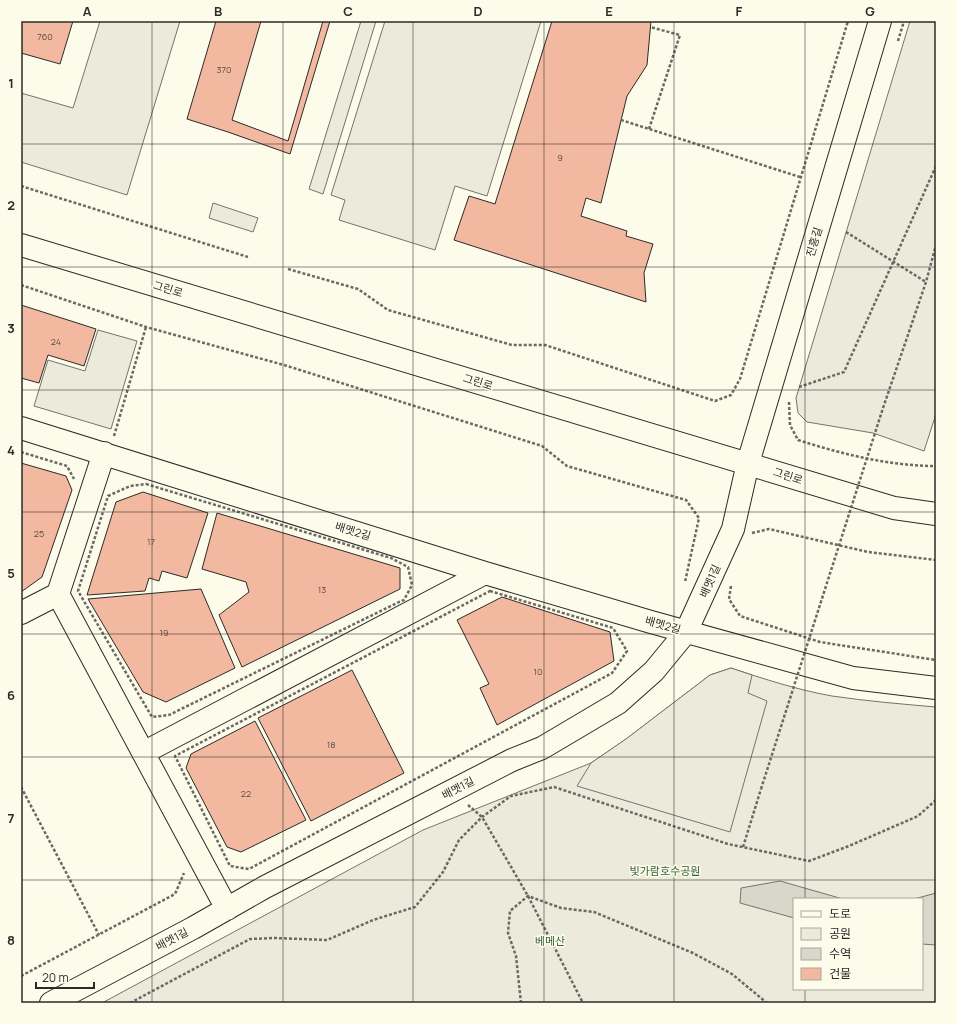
<svg xmlns="http://www.w3.org/2000/svg" width="957" height="1024" font-family="Manrope,'Noto Sans KR',sans-serif">
  <style>
    .green { fill: #ecebdb; stroke: #74746e; fill-rule: evenodd }
    .parking { fill: #eceadb; stroke: #74746e }
    .water { fill: #d8d7c9; stroke: #74746e }
    .building { fill: #f2b8a0; stroke: #2b2b2b }
    .lines { fill: none; stroke-linecap: round; stroke-linejoin: round }
    .minor-casing { stroke: #2b2b2b; stroke-width: 24 }
    .path { stroke: #6a6964; stroke-width: 2.5; stroke-dasharray: 3 2; stroke-linecap: butt }
    .minor { stroke: #fdfbea; stroke-width: 22 }
    .path-bridge { stroke: #6a6964; stroke-width: 2.5; stroke-dasharray: 3 2; stroke-linecap: butt }
    .grid { fill: none; stroke: #2b2b2b; stroke-width: 1; stroke-opacity: 0.55 }
    .labels { text-anchor: middle; stroke-width: 3; stroke-linejoin: round; paint-order: stroke }
    .number-label { font-size: 9px; fill: #5d4e48 }
    .street-label { font-size: 11px; fill: #2b2b2b; stroke: #fdfbea }
    .park-label { font-size: 11px; fill: #34623c; stroke: #fdfbea }
    .neatline { fill: none; stroke: #2b2b2b; stroke-width: 1.5 }
    .grid-label { font-size: 13px; text-anchor: middle; font-weight: bold; fill: #2b2b2b }
  </style>
  <rect width="100%" height="100%" fill="#fdfbea"/>
  <path class="green" d="M910,21H936V414L924,451L873,433L807,422L798,413L796,398Z
    M731,668C764,679 798,690 832,696C866,701 901,704 936,707V1003H102L423,830L591,763L626,739L710,675ZM794,899H922V989H794Z"/>
  <path class="parking" d="M100,21H180L127,195L21,162V93L73,108Z
    M361,21H376L323,194L309,189Z
    M385,21H541L487,196L455,186L435,250L339,220L345,200L331,195Z
    M213,203L258,218L253,232L209,218Z
    M98,330L137,341L111,429L34,406L48,360L85,371Z
    M731,668L752,675L748,693L767,701L730,832L577,786L591,763L626,739L710,675Z"/>
  <path class="water" d="M780,881L843,899H794V918L740,903L741,888Z
    M936,893V945L922,944V899H914Z"/>
  <path class="building" d="M21,21H73L60,64L21,53Z
    M216,21H261L232,120L288,141L323,21H330L290,154L228,132L187,119Z
    M552,21H651L647,65L627,96L601,203L586,198L581,216L627,231L626,236L653,244L644,273L646,302L454,240L469,196L495,204Z
    M21,305L96,329L84,366L48,355L39,383L21,378Z
    M21,463L66,476L72,490L42,577L21,592Z
    M143,492L208,513L187,578L162,571L159,581L149,578L145,591L87,595L116,502Z
    M217,513L400,568V589L242,667L219,615L249,592L246,582L202,569Z
    M201,589L235,668L166,702L143,692L88,599Z
    M502,597L610,632L614,661L497,725L480,688L489,684L457,620Z
    M352,670L404,773L311,821L258,718Z
    M255,721L306,820L241,852L227,847L186,768L191,754Z"/>
  <g class="lines">
    <defs>
      <path id="minor" d="M21,245L894,508L936,514
        M21,428L485,573L651,622L853,678L936,688
        M58,594L227,909
        M21,613L58,594L104,453
        M143,753L485,573
        M51,1003L193,928L265,887L512,760L542,748L618,703L654,671L686,632L733,529L748,463L880,21"/>
    </defs>
    <use href="#minor" class="minor-casing"/>
    <path class="path" d="M898,41L904,21
      M621,120L800,177
      M649,129L680,35L650,27
      M21,186L248,257
      M846,232L926,282
      M288,269L358,289L388,310L512,345H545L715,401L731,395L740,379L848,21
      M21,285L146,327L284,365L542,446L567,466L686,500L699,518L685,582
      M799,387L844,372L936,166
      M789,402L790,425L798,440C842,454 889,466 936,466
      M883,408L926,282L936,245
      M114,436L146,327
      M21,452L67,466L74,479
      M146,484L391,558L408,567L412,585L404,600L399,602L169,715L152,717L78,591L108,496L130,486Z
      M752,533L769,529L868,552L936,560
      M731,586L729,599L740,616L820,642L936,660
      M490,591L613,628L627,651L612,673L249,869L230,866L175,756Z
      M21,787L99,935
      M468,805L482,817L528,896L583,1003
      M743,847L761,789
      M21,976L175,894L184,873
      M130,1003L250,939L275,938L327,940L373,920L415,907L443,872L459,840L482,817L511,796L554,787L728,844L809,861L849,846L918,816L936,800
      M521,1003L516,956L508,933L510,911L528,896L561,908L594,912L693,953L732,974L767,1003"/>
    <use href="#minor" class="minor"/>
    <path class="path-bridge" d="M761,789L883,408"/>
  </g>
  <path class="grid" d="M152,21V1003M283,21V1003M413,21V1003M544,21V1003M674,21V1003M805,21V899M21,144H936M21,267H936M21,390H936M21,512H936M21,634H936M21,757H936M21,880H936M805,989V1003"/>
  <g class="labels">
    <g class="number-label">
      <text x="45" y="40">760</text>
      <text x="224" y="73">370</text>
      <text x="560" y="161">9</text>
      <text x="56" y="345">24</text>
      <text x="39" y="537">25</text>
      <text x="151" y="545">17</text>
      <text x="322" y="593">13</text>
      <text x="164" y="636">19</text>
      <text x="538" y="675">10</text>
      <text x="331" y="748">18</text>
      <text x="246" y="797">22</text>
    </g>
    <g class="street-label">
      <text transform="translate(814 242) rotate(-73)" y="4">진흥길</text>
      <text transform="translate(168 289) rotate(17)" y="4">그린로</text>
      <text transform="translate(478 382) rotate(17)" y="4">그린로</text>
      <text transform="translate(788 476) rotate(18)" y="4">그린로</text>
      <text transform="translate(353 531) rotate(17)" y="4">배멧2길</text>
      <text transform="translate(710 581) rotate(-66)" y="4">배멧1길</text>
      <text transform="translate(663 625) rotate(16)" y="4">배멧2길</text>
      <text transform="translate(458 788) rotate(-27)" y="4">배멧1길</text>
      <text transform="translate(172 939) rotate(-28)" y="4">배멧1길</text>
    </g>
    <g class="park-label">
      <text x="665" y="875">빛가람호수공원</text>
      <text x="550" y="945">베메산</text>
    </g>
  </g>
  <rect width="957" height="1024" fill="none" stroke="#fdfbea" stroke-width="44"/>
  <rect x="793" y="898" width="130" height="92" fill="#fdfbea" stroke="#a9a89e"/>
  <rect x="801" y="911" width="20" height="6" fill="#fdfbea" stroke="#a9a89e"/>
  <text x="829" y="918" font-size="12" fill="#2b2b2b">도로</text>
  <rect x="801" y="928" width="20" height="12" fill="#ecebdb" stroke="#a9a89e"/>
  <text x="829" y="938" font-size="12" fill="#2b2b2b">공원</text>
  <rect x="801" y="948" width="20" height="12" fill="#d8d7c9" stroke="#a9a89e"/>
  <text x="829" y="958" font-size="12" fill="#2b2b2b">수역</text>
  <rect x="801" y="968" width="20" height="12" fill="#f2b8a0" stroke="#a9a89e"/>
  <text x="829" y="978" font-size="12" fill="#2b2b2b">건물</text>
  <path d="M36 982v6h58v-6" fill="none" stroke="#2b2b2b" stroke-width="2"/>
  <text x="42" y="982" font-size="12" fill="#2b2b2b" stroke="#fdfbea" stroke-width="3" paint-order="stroke">20 m</text>
  <rect x="22" y="22" width="913" height="980" class="neatline"/>
  <g class="grid-label">
    <text x="87" y="16">A</text>
    <text x="218" y="16">B</text>
    <text x="348" y="16">C</text>
    <text x="478" y="16">D</text>
    <text x="609" y="16">E</text>
    <text x="739" y="16">F</text>
    <text x="870" y="16">G</text>
    <text x="11" y="88">1</text>
    <text x="11" y="210">2</text>
    <text x="11" y="333">3</text>
    <text x="11" y="455">4</text>
    <text x="11" y="578">5</text>
    <text x="11" y="700">6</text>
    <text x="11" y="823">7</text>
    <text x="11" y="945">8</text>
  </g>
</svg>
